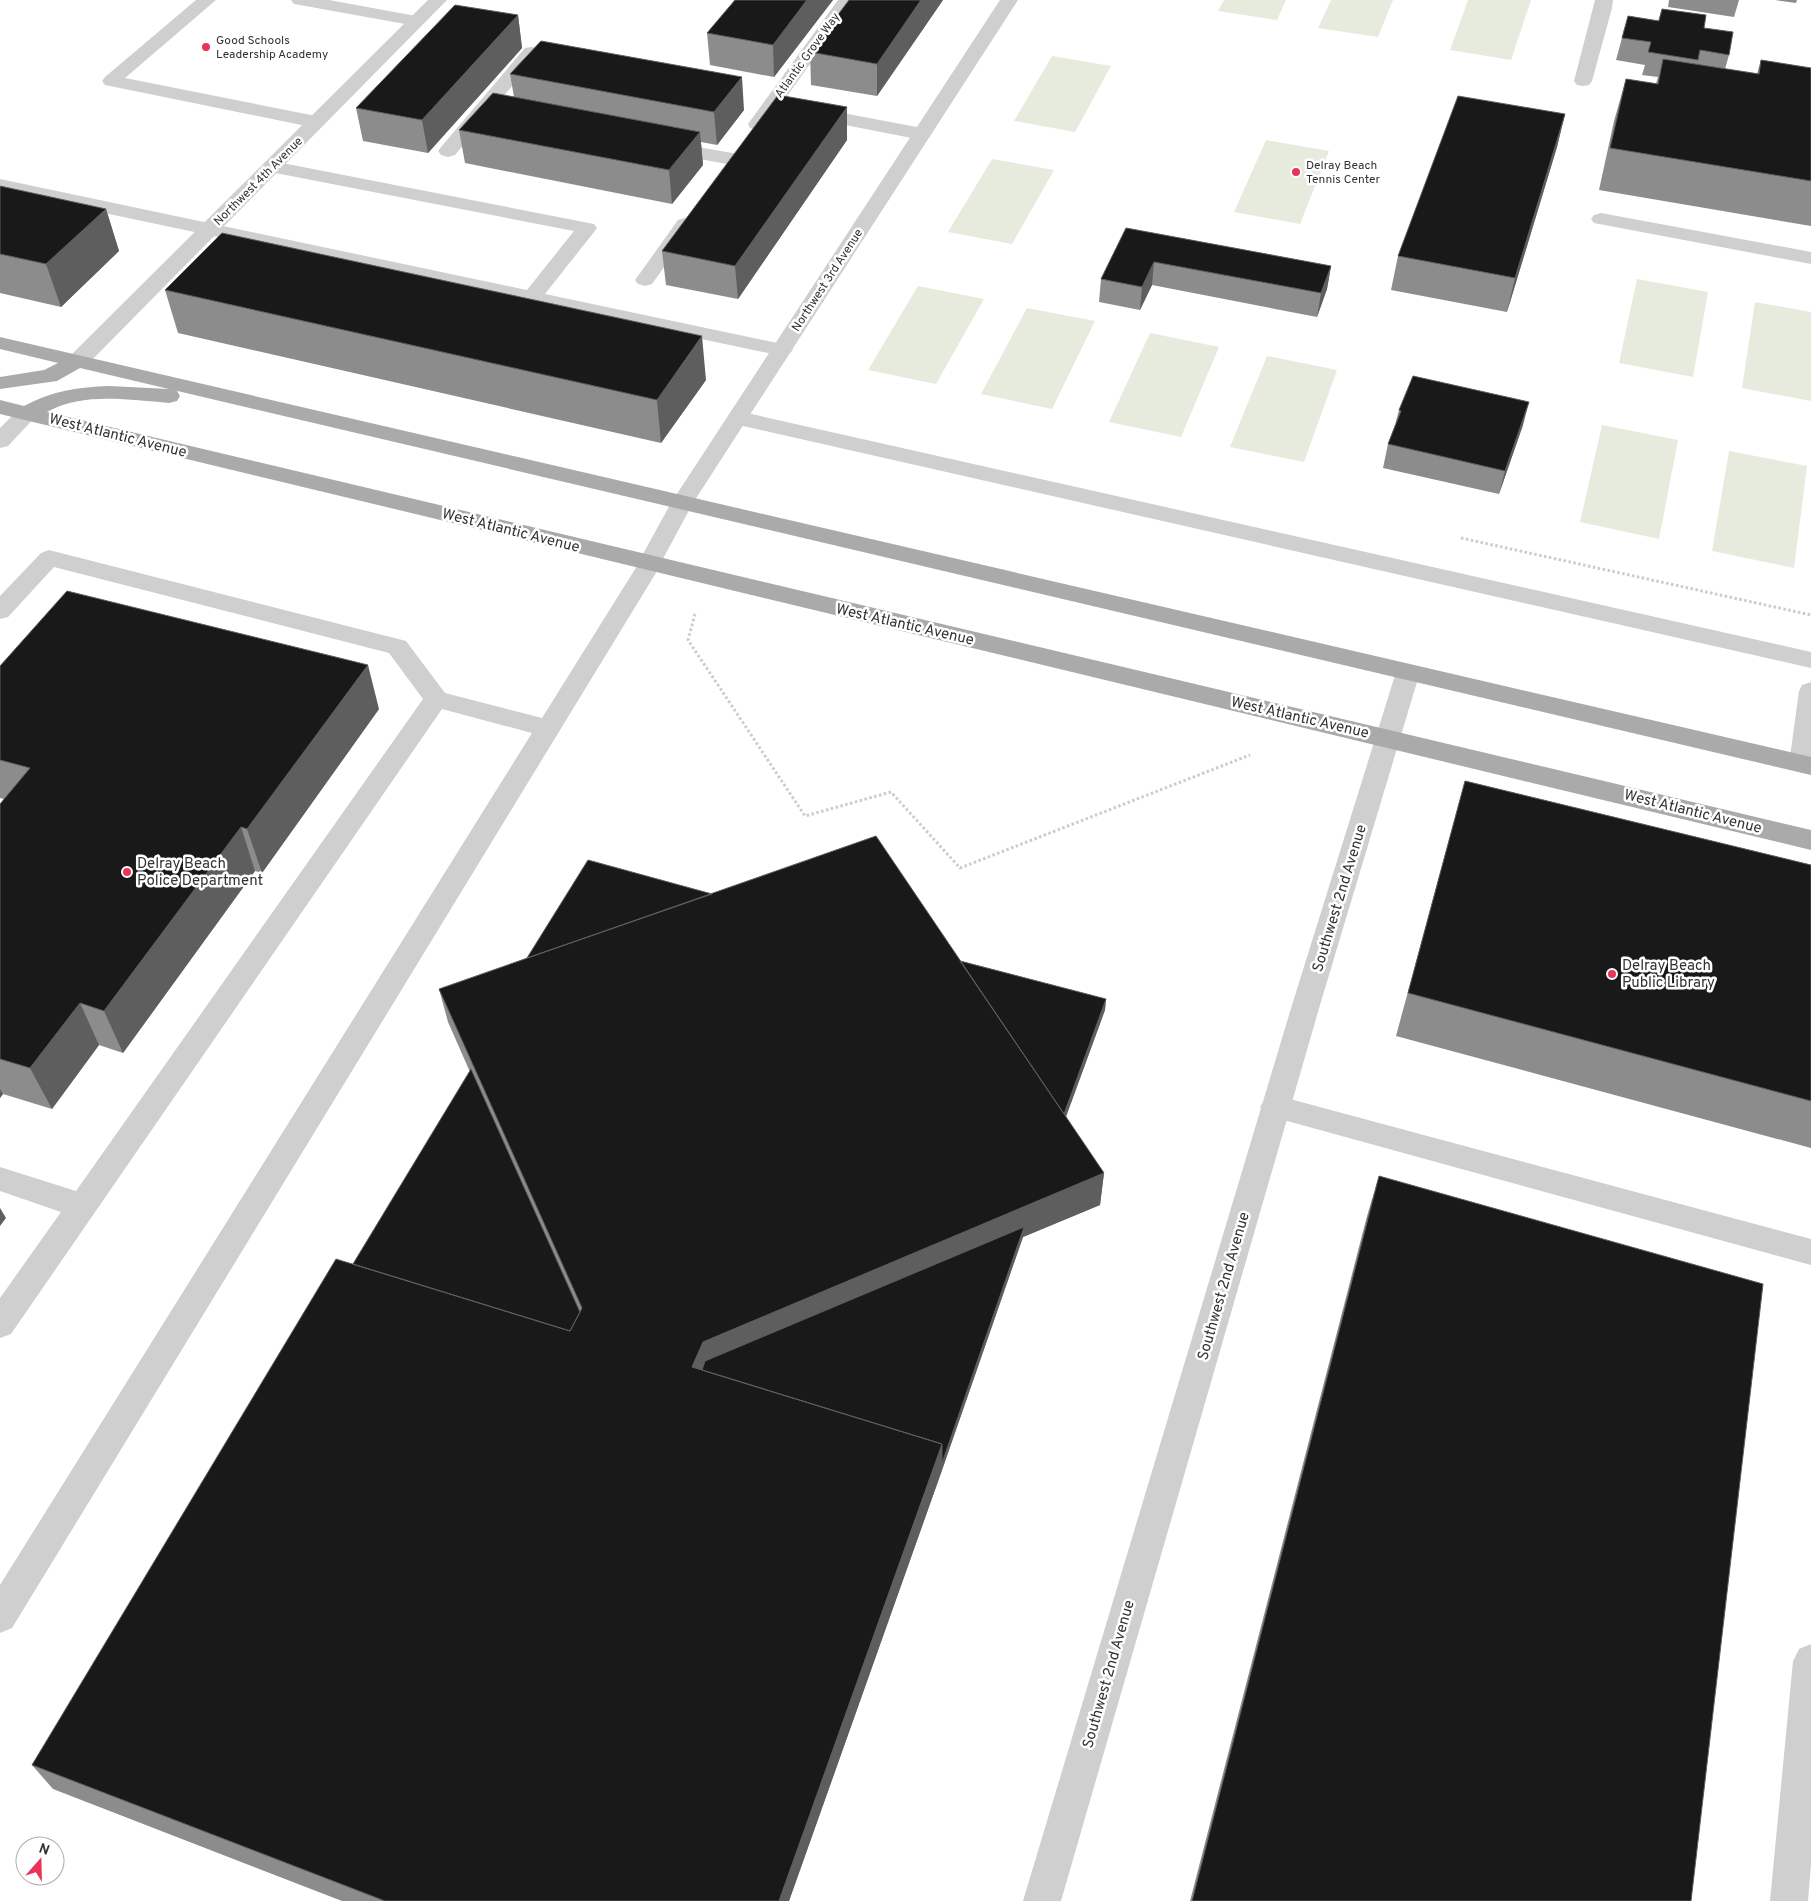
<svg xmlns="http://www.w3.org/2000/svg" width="1811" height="1901" font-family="Overpass,sans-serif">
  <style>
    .green { fill: #e7ebdd }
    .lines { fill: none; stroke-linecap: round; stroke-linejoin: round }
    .path { stroke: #ccc; stroke-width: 3; stroke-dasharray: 2.5 2.5; stroke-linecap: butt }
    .lane { fill: #cfcfcf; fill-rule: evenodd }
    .street { fill: #cfcfcf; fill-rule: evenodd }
    .primary { fill: #aaa; fill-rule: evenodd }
    .wall { fill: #8c8c8c }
    .shaded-wall { fill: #5e5e5e }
    .building { fill: #191919; stroke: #5e5e5e }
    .poi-dot { fill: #e83557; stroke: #fff; stroke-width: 2 }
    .labels { text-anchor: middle; stroke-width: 5; stroke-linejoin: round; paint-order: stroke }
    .far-poi-label { font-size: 12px; fill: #323232; stroke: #fff; text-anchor: start }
    .far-street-label { font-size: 12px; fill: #323232; stroke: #fff }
    .street-label { font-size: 15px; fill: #323232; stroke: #fff }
    .poi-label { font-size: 15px; fill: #323232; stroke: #fff; text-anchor: start }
  </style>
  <rect width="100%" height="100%" fill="#fff"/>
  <path class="green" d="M1224,0H1286L1277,20L1218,11Z
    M1331,0H1393L1378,37L1318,28Z
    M1468,0H1531L1511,60L1450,50Z
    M1052,56L1111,66L1075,132L1014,121Z
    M1266,140L1329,151L1300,224L1234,212Z
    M992,159L1054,170L1012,244L948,232Z
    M1637,279L1708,292L1693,377L1619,363Z
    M918,286L984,299L936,384L868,370Z
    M1755,302L1811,312V401L1742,388Z
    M1027,308L1095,321L1052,409L981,394Z
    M1150,333L1219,347L1181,437L1109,422Z
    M1267,356L1337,370L1304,462L1230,447Z
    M1602,425L1678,440L1659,539L1580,522Z
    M1729,451L1807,466L1794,568L1712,551Z"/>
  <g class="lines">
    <path class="path" d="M1461,538L1811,615
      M695,614L688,640L805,816L891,792L960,868L1250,755"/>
    <path class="lane" d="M196,0H216L125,78L316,116L323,118L325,122L323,126L316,128L105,85L102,81L105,77Z
      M291,0H329L416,16L422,17L425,21L422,25L416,26L300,5L294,4Z
      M838,0H856L764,128L757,130L750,128L748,124Z
      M1595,0H1613L1612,8L1592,81L1589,85L1583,86L1577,85L1574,81Z
      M531,47L537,48L540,52L537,56L455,155L448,157L441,155L438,151L441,147L525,48Z
      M811,107L922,128L929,130L931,134L929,138L922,140L804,117L802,113L804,109Z
      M664,141L732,153L739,155L742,159L739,163L732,165L657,151L655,147L657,143Z
      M272,161L594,224L597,228L594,232L545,294L782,344L789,346L793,350L789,354L782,356L0,191V179L527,290L574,231L265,171L262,167L265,163Z
      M1601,213L1811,252V264L1594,223L1591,219L1594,215Z
      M685,218L692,220L695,224L652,284L645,286L638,284L635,280L638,276L678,220Z
      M738,411L1811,652V668L730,423L727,418L730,413Z
      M49,550L406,641L445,693L542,718L642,558L650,555L658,558L662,563L12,1628L0,1633V1585L532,733L442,709L11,1334L0,1338V1298L61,1212L0,1191V1167L76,1191L423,699L389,653L54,567L8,617L0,619V596L41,553Z
      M1811,682V770L1802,773L1793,770L1789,764L1799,691L1802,685Z
      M1275,1095L1811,1239V1265L1265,1115L1260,1107L1265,1099Z
      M1811,1644V1864L1808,1901H1770L1793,1661L1799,1649Z"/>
    <path class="street" d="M428,0H447L86,366L78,367L70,366L67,361L70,356Z
      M1000,0H1018L693,503L658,568L650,571L642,568L638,563L671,503Z
      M27,407L35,409L38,414L8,446L0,448V428L19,409Z
      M1408,664L1417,666L1420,672L1320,1005L1061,1901H1023L1292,1005L1396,672L1399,666Z"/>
    <path class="primary" d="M0,337L1811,757V775L80,368L57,381L0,389V377L44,370L58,363L0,349Z
      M109,386L169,389L177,391L180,396L177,401L169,403C129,400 83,392 47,412L1811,830V850L0,414V400L24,406C51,391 79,387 109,386Z"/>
  </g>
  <path class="wall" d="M833,0L774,77L710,65L707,33Z
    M943,0L877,96L811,85L810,52Z
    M1669,0H1739L1734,17L1668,7Z
    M1775,0H1797L1796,3Z
    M1662,9L1704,28L1729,55L1725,69L1757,74L1761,60L1811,68V226L1599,190L1614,121L1626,79L1656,84L1658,77L1642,75L1645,65L1616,60L1628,16L1658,21Z
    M518,15L522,48L428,153L363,141L356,108Z
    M510,74L744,110L717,145L701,142L703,165L672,204L465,163L459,130L514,97Z
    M847,107V140L738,299L666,285L662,251Z
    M1565,114L1557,147L1507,312L1391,290L1398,256Z
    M0,186L106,209L119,251L61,307L0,293Z
    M1126,228L1331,266L1327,289L1317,317L1152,285L1140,310L1099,302L1101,279Z
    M165,290L706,380L661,443L178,333Z
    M1399,410L1523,425L1499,494L1383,468L1388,444L1395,425Z
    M0,666L379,709L262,873L255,871L123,1053L99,1045L52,1109L3,1094L0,1098V804L4,799L0,798Z
    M1465,781L1811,865V1148L1396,1036Z
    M960,961L1106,999L1105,1010L1066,1117L1104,1173L1100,1205L1023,1237L941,1473L789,1901H342L53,1789L32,1765L353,1264L470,1072L448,1022L439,989Z
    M1379,1176L1691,1901H1190L1367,1216Z"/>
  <path class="shaded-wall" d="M807,0H833L774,77L773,45Z
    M921,0H943L877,96V64Z
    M518,15L522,48L428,153L422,120Z
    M742,77L744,110L717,145L714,112Z
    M847,107V140L738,299L735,266Z
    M1565,114L1557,147L1507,312L1515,278Z
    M700,132L703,165L672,204L669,170Z
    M106,209L119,251L61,307L46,264Z
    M1154,262L1152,285L1140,310L1142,287Z
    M1331,266L1327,289L1317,317L1321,293Z
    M702,336L706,380L661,443L657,400Z
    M1529,402L1523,425L1499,494L1505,471Z
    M368,665L379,709L262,873L247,829Z
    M241,827L255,871L123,1053L104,1011Z
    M1106,999L1105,1010L1057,1141L1058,1130Z
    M80,1003L99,1045L52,1109L30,1068Z
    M0,1089L3,1094L0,1098Z
    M1104,1173L1100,1205L1023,1237L941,1473L789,1901H779L942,1444L1020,1239L707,1372L692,1367L703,1342Z
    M0,1208L6,1218L0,1226Z"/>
  <path class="building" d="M735,0H807L773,45L707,33Z
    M849,0H921L877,64L810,52Z
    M455,5L518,15L422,120L356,108Z
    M1662,9L1706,15L1704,28L1733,32L1729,55L1700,50L1698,60L1648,52L1651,42L1622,38L1628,16L1659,21Z
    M541,41L742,77L714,112L510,74Z
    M1663,59L1759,74L1761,60L1811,68V181L1610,148L1626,79L1658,84Z
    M493,93L700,132L669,170L459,130Z
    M778,95L847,107L735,266L662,251Z
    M1458,96L1565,114L1515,278L1398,256Z
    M0,186L106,209L46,264L0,254Z
    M1126,228L1331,266L1321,293L1154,262L1142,287L1101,279Z
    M222,233L702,336L657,400L165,290Z
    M1413,376L1529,402L1505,471L1388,444L1401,411L1399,410Z
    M67,591L368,665L247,829L241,827L104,1011L80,1003L30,1068L0,1059V804L30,768L0,760V666Z
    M1465,781L1811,865V1101L1408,993Z
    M876,836L1104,1173L703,1342L692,1367L942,1444L779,1901H385L32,1765L336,1259L570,1331L582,1308L439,989Z
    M588,860L712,894L527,958Z
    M960,961L1106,999L1064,1114Z
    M471,1069L580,1312L570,1331L353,1264Z
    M1379,1176L1763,1284L1691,1901H1192Z
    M1024,1227L942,1463V1444L702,1370L705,1361Z"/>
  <g class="poi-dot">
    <circle cx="206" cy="47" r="5"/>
    <circle cx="1296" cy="172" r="5"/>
    <circle cx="127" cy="872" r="5"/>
    <circle cx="1612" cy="974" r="5"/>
  </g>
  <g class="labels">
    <g class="far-poi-label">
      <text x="216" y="44">Good Schools<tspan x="216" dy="14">Leadership Academy</tspan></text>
      <text x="1306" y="169">Delray Beach<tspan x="1306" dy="14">Tennis Center</tspan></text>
    </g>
    <g class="far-street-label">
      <text transform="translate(807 55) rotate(-54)" y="4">Atlantic Grove Way</text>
      <text transform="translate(258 181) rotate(-45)" y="4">Northwest 4th Avenue</text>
      <text transform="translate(827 280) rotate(-57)" y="4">Northwest 3rd Avenue</text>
    </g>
    <g class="street-label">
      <text transform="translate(118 435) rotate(14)" y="5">West Atlantic Avenue</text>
      <text transform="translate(511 530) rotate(14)" y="5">West Atlantic Avenue</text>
      <text transform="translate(905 624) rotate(13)" y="5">West Atlantic Avenue</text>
      <text transform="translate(1300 717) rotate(13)" y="5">West Atlantic Avenue</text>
      <text transform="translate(1693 811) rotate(14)" y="5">West Atlantic Avenue</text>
      <text transform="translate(1339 898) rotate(-73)" y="5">Southwest 2nd Avenue</text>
      <text transform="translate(1223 1286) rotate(-74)" y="5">Southwest 2nd Avenue</text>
      <text transform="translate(1108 1674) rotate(-74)" y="5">Southwest 2nd Avenue</text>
    </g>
    <g class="poi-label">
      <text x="137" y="868">Delray Beach<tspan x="137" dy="17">Police Department</tspan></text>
      <text x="1622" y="970">Delray Beach<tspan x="1622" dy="17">Public Library</tspan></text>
    </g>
  </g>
  <g transform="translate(40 1861) rotate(20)"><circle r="24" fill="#ffffff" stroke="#adadad"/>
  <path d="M0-4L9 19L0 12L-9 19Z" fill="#e83557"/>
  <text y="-8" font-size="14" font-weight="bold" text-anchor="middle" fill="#323232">N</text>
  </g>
</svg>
